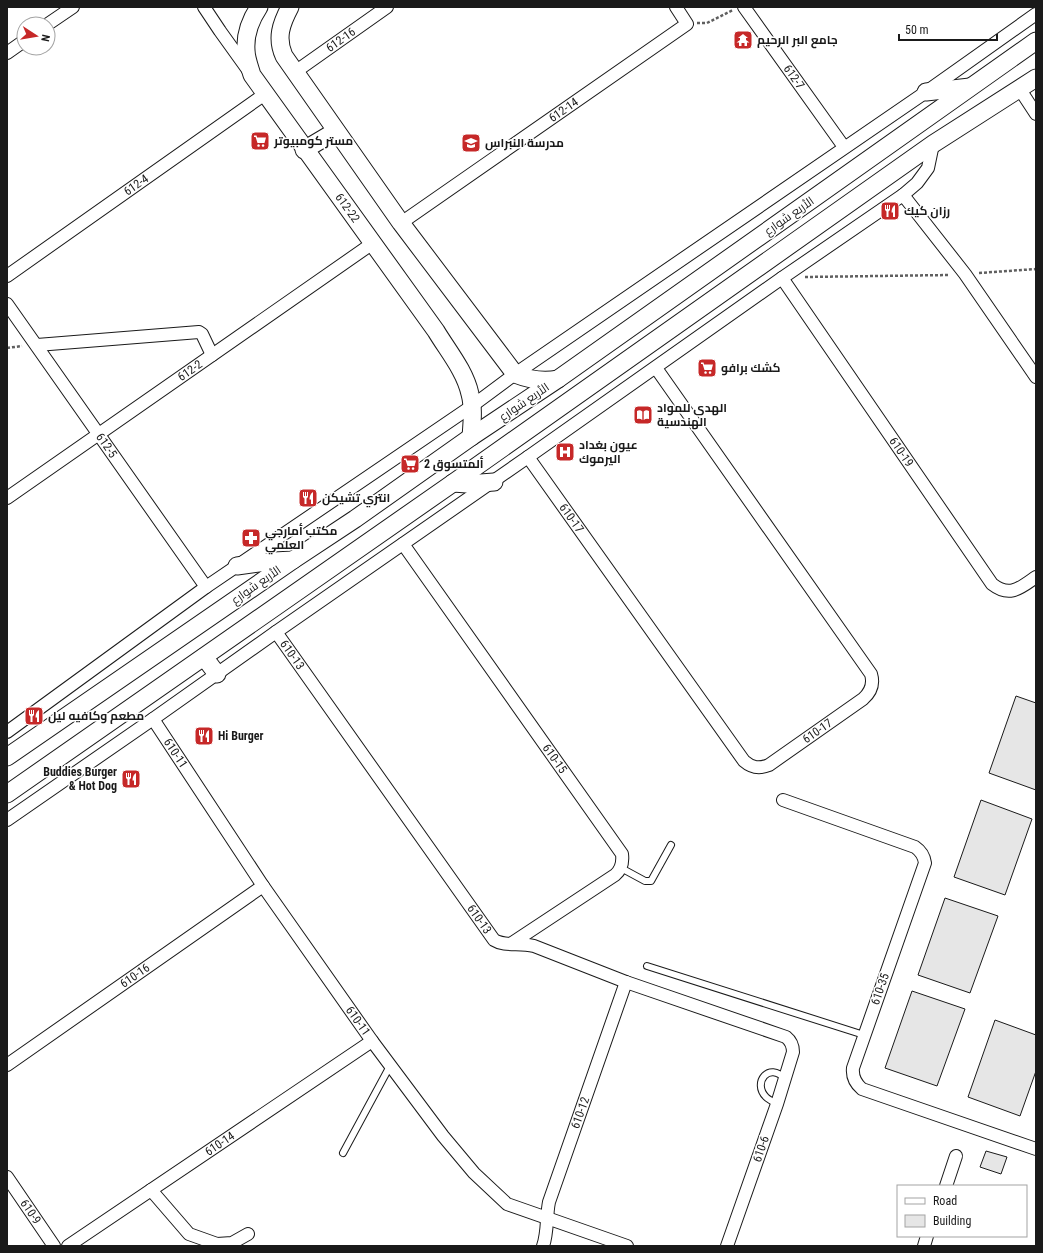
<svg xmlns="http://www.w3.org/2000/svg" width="1043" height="1253" font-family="'Roboto Condensed',Cairo,sans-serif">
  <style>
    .building { fill: #e6e6e6; stroke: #1a1a1a }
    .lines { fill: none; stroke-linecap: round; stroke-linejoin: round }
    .lane-casing { stroke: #1a1a1a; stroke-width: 8 }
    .street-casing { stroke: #1a1a1a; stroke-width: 14 }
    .secondary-casing { stroke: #1a1a1a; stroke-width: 19 }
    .path { stroke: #5f5f5f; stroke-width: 2.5; stroke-dasharray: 3 2; stroke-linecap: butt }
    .lane { stroke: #fff; stroke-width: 6 }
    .street { stroke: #fff; stroke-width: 12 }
    .secondary { stroke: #fff; stroke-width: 17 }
    .labels { text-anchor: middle; stroke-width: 3; stroke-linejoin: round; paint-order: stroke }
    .street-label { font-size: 12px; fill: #1a1a1a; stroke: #fff }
    .poi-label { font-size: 12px; font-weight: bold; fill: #1a1a1a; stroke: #fff; text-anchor: start }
  </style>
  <rect width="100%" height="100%" fill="#fff"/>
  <path class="building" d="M1016,696L1036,703V790L989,773Z
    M981,800L1032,819L1005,895L954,877Z
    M945,898L998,916L970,993L918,975Z
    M912,991L965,1009L937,1086L885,1068Z
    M995,1020L1036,1035V1071L1020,1116L968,1097Z
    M986,1151L1007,1157L1001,1174L980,1167Z"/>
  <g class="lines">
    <defs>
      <path id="lane" d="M621,868L645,881H651L671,845
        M647,966L864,1035
        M777,1104C774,1102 769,1100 766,1097C752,1083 769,1061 785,1079
        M343,1153L390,1066"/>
      <g id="street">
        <path d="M204,7L220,31L248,70"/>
        <path id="s1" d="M744,7L844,147"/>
        <path d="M48,24L73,7"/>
        <path d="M7,53L24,41"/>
        <path id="s2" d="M295,72L387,7"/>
        <path d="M1019,88L1036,114"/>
        <path d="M903,195L965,274L1036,377"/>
        <path id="s3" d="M401,223L687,24L676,7"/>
        <path id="s4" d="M7,276L265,94"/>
        <path id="s5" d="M782,278L992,584C1010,598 1020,588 1036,577"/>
        <path id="s6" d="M7,304L206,587"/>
        <path d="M37,345L199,332L202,334L212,355"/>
        <path id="s7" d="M528,457L744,761C752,768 759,769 769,765L863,699C871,692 874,684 871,674L656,368"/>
        <path id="s8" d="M7,498L373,243"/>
        <path id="s9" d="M403,544L622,854C623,862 622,869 615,875L512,943"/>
        <path id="s10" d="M276,632L494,940C505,947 520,942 534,946L626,982L786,1037C791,1041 793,1045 793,1052L777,1104L727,1246"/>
        <path id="s11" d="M153,719L263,886L372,1041L443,1136L474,1173L507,1204L627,1246"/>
        <path d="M7,732L206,587L472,406L515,374L926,92L1036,14"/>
        <path d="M783,800L915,847C921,851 924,856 925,863L853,1068C852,1077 855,1083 862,1089L1036,1149"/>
        <path d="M7,820L153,719L276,632L528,457L782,278L903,195L917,183L928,168L933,144"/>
        <path id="s12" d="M7,1065L263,886"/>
        <path id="s13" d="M7,1177L54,1246"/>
        <path d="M946,1186L956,1156"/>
        <path d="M151,1190L189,1234L217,1244L232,1243L248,1234"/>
        <path id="s14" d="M68,1246L372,1041"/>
        <path id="s15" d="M543,1246C548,1232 546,1217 549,1202L626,982"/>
        <path d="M924,1246L927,1236"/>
      </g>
      <g id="secondary">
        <path id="s16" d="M259,7C251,19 245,35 246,50C246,58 250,68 252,75L436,331C448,351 465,371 470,394C474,408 472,423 471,437"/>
        <path d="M290,7C281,24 276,38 284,56L401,223L515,374C530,380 543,382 558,379"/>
        <path d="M926,92L970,87"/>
        <path d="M304,150L336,131"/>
        <path d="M453,483L467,484L494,482"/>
        <path d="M237,566L274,561L293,560"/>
        <path d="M204,657L217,674"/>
        <path d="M7,757L293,560L355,519L471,437L558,379L1036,41"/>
        <path d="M7,794L453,483L933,144L1036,78"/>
      </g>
    </defs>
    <use href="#lane" class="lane-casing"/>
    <use href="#street" class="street-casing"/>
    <use href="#secondary" class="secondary-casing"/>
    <path class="path" d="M697,23H707L733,10
      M979,273L1036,269
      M805,277L950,275
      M7,348L22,346"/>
    <use href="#lane" class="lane"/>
    <use href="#street" class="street"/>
    <use href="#secondary" class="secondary"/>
  </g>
  <defs>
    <symbol id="temple-square" viewBox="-11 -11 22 22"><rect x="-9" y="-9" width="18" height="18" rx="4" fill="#c62828" stroke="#fff"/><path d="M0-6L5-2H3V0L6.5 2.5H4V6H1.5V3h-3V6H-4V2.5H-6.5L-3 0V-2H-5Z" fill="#fff"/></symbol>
    <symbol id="supermarket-square" viewBox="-11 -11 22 22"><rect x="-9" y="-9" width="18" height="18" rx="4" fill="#c62828" stroke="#fff"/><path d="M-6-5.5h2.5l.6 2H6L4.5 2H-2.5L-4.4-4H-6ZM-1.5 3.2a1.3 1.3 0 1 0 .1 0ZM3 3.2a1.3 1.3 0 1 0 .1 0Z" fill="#fff"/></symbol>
    <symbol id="school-square" viewBox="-11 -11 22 22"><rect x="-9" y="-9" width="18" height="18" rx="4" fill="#c62828" stroke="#fff"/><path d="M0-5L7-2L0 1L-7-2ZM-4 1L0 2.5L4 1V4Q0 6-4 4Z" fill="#fff"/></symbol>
    <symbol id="restaurant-square" viewBox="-11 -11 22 22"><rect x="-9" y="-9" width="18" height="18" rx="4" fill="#c62828" stroke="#fff"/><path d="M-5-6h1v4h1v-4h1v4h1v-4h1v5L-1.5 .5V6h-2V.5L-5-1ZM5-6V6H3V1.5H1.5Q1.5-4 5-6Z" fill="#fff"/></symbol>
    <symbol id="library-square" viewBox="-11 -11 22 22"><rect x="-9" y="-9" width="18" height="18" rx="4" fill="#c62828" stroke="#fff"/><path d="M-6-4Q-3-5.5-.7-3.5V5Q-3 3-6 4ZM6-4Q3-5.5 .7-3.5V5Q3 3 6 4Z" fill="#fff"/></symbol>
    <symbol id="hospital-square" viewBox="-11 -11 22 22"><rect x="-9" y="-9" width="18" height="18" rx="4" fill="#c62828" stroke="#fff"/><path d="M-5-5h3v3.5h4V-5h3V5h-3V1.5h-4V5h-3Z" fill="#fff"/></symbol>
    <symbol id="pharmacy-square" viewBox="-11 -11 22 22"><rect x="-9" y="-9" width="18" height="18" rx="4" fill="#c62828" stroke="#fff"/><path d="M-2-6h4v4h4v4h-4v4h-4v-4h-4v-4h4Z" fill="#fff"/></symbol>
  </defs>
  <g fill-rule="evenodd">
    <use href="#temple-square" x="732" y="29" width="22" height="22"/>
    <use href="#supermarket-square" x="249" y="130" width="22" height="22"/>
    <use href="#school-square" x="460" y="132" width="22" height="22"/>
    <use href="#restaurant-square" x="879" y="200" width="22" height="22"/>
    <use href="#supermarket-square" x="696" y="357" width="22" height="22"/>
    <use href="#library-square" x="632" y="404" width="22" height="22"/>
    <use href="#hospital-square" x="554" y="441" width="22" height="22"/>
    <use href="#supermarket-square" x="399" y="453" width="22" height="22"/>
    <use href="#restaurant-square" x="297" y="487" width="22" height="22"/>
    <use href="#pharmacy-square" x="240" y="527" width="22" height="22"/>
    <use href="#restaurant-square" x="23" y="705" width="22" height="22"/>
    <use href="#restaurant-square" x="193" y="725" width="22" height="22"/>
    <use href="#restaurant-square" x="120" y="768" width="22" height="22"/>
  </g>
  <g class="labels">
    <g class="street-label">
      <text dy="4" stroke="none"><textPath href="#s2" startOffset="56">612-16</textPath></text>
      <text dy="4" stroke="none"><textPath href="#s1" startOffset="86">612-7</textPath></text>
      <text dy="4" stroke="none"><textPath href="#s3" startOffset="198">612-14</textPath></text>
      <text dy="4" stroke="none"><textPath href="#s4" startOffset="158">612-4</textPath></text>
      <text dy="4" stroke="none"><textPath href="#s16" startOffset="235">612-22</textPath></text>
      <text transform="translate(789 216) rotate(-35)" y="4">الأربع شوارع</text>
      <text dy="4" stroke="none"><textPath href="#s8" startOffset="223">612-2</textPath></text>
      <text transform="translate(524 402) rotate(-34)" y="4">الأربع شوارع</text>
      <text dy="4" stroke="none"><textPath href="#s6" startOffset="173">612-5</textPath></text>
      <text dy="4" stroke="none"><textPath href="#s5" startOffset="211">610-19</textPath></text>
      <text dy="4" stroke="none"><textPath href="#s7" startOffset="75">610-17</textPath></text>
      <text transform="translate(256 585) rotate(-35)" y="4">الأربع شوارع</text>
      <text dy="4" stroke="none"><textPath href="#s10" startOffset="28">610-13</textPath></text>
      <text dy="4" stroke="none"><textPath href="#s7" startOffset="459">610-17</textPath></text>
      <text dy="4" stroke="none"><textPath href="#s11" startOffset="41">610-11</textPath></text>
      <text dy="4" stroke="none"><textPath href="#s9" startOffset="263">610-15</textPath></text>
      <text dy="4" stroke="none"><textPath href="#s10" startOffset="352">610-13</textPath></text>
      <text dy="4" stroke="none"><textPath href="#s12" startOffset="156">610-16</textPath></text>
      <text transform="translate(880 989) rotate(-71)" y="4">610-35</text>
      <text dy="4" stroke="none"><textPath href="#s11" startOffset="365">610-11</textPath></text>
      <text dy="4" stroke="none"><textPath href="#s15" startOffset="139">610-12</textPath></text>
      <text dy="4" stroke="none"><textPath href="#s14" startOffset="183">610-14</textPath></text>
      <text transform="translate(761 1149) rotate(-71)" y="4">610-6</text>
      <text dy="4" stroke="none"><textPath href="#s13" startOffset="42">610-9</textPath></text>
    </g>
    <g class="poi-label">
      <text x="757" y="44">جامع البر الرحيم</text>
      <text x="274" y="145">مستر كومبيوتر</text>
      <text x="485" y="147">مدرسة النبراس</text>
      <text x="904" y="215">رزان كيك</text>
      <text x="721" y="372">كشك برافو</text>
      <text x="657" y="412">الهدى للمواد<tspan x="657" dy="14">الهندسية</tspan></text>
      <text x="579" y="449">عيون بغداد<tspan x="579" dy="14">اليرموك</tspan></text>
      <text x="424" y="468">ألمتسوق 2</text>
      <text x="322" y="502">انتري تشيكن</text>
      <text x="265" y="535">مكتب أمارجي<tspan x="265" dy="14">العلمي</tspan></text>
      <text x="48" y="720">مطعم وكافيه ليل</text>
      <text x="218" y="740">Hi Burger</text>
      <text x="117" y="776" text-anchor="end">Buddies Burger<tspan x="117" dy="14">&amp; Hot Dog</tspan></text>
    </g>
  </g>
  <rect width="1043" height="1253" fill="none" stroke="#1a1a1a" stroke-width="16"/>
  <rect x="897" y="1185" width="130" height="52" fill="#ffffff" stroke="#a3a3a3"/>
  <rect x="905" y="1198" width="20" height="6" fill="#ffffff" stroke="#a3a3a3"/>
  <text x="933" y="1205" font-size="12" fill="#1a1a1a">Road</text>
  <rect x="905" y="1215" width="20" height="12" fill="#e6e6e6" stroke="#a3a3a3"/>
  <text x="933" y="1225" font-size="12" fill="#1a1a1a">Building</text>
  <g transform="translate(36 36) rotate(102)"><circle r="19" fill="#ffffff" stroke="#a3a3a3"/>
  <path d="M0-3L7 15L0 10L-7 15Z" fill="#c62828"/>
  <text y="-6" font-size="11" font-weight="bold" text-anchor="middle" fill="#1a1a1a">N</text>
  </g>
  <path d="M899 34v6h98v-6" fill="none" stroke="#1a1a1a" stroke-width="2"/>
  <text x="905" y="34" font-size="12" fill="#1a1a1a" stroke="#ffffff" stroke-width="3" paint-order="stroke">50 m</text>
</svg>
